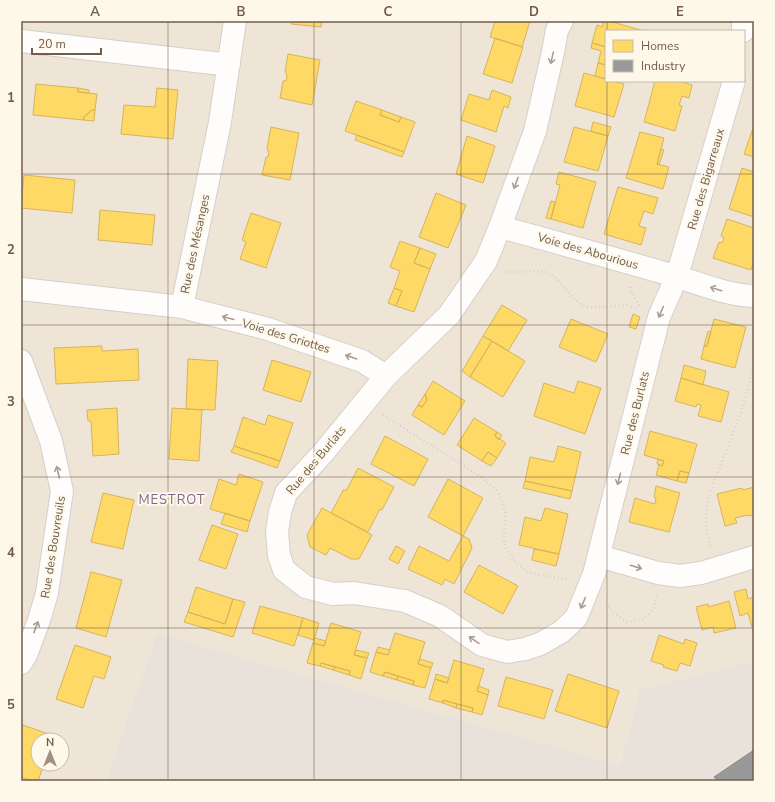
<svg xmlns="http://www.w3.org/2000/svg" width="775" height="802" font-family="'Nunito Sans',sans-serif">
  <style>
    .residential { fill: #efe5d7; fill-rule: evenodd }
    .industrial { fill: #e8e2da }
    .homes { fill: #ffd966; stroke: #d5b45e }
    .industry { fill: #999; stroke: #8e8781 }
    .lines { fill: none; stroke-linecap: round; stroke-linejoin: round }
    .minor-casing { stroke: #d5cfc8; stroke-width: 24 }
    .path { stroke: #d7d0cb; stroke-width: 2.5; stroke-dasharray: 1 3; stroke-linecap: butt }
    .minor { stroke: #fefdfc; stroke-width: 22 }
    .oneway { stroke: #ab9c91 }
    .grid { fill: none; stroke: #735c4a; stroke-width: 1; stroke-opacity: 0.55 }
    .labels { text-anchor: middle; stroke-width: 4; stroke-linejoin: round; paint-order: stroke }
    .street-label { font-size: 12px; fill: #735c4a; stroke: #fef8ea }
    .neighbourhood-label { font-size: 13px; letter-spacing: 1px; fill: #836290; stroke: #fef8ea }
    .neatline { fill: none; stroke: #735c4a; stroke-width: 1.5 }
    .grid-label { font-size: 13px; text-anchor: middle; font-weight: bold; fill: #735c4a }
  </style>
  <rect width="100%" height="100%" fill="#f6f2ea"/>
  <path class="residential" d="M21,21H754V661L638,690L636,705L620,765L157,633L106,781H21ZM606,31H744V81H606ZM38,740H62V764H38Z"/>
  <path class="industrial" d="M157,633L620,765L636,705L638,690L754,661V781H106Z"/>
  <path class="homes" d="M291,21H322L321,27L291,24Z
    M495,21H530L522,47L490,37Z
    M604,21H609L644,31H606V47L592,43L597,25L602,27Z
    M495,38L523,47L512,83L483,74Z
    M592,43L606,47V65L598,63L601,51L591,48Z
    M288,54L320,60L312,105L280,98L283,81H286L287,75L285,72Z
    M598,63L606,65V79L595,76Z
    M584,73L606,79V81H612L624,84L614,117L575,106Z
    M655,81H680L692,85L689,98L682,96L679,105L682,106L675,131L644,122Z
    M36,84L78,88V92L97,94L95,110H92L84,117L83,120L33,115Z
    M78,88L89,90V93L78,92Z
    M157,88L178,90L173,139L121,134L124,105L155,107Z
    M492,90L511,97L508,108L504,106L496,132L461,120L469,94L489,100Z
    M356,101L382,110L380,115L399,122L401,117L415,122L404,152L345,131Z
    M92,110H95L94,121L83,120L84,117Z
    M382,110L401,117L399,122L380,115Z
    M593,122L611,127L608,136L591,131Z
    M271,127L299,133L290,180L262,175L266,157H268L269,152L267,149Z
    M574,127L608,136L598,171L564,162Z
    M753,128H754V157L744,154Z
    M640,132L664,138L657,164L669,167L663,189L626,178Z
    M357,135L404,152L402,157L355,140Z
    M467,136L495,146L483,183L456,174Z
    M661,149L664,150L659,165L657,164Z
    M742,168L754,172V217L729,209Z
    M559,172L596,182L583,228L551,219L560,185L556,184Z
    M24,175L75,180L72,213L21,208Z
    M618,187L658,198L653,214L644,211L639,226L646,228L641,245L604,234Z
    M436,193L466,205L448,248L419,237Z
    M551,201L555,202L551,219L546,218Z
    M100,210L155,215L152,245L98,240Z
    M251,213L281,223L266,268L240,259L246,242L242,240Z
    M727,219L754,228V260L751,270L713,258L719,242L722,243L724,238L721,236Z
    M400,241L420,248L414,263L430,269L414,312L396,306L402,291L394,288L400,271L390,267Z
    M420,248L436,254L430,269L414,263Z
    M394,288L402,291L396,306L388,303Z
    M502,305L527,320L508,351L483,336Z
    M633,314L640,317L636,329L629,327Z
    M571,319L608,334L596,362L559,347Z
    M714,319L746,327L735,368L701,359L704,346H707Z
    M708,331L711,332L707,346H704Z
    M483,336L492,341L470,377L462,371Z
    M492,341L525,361L503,397L470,377Z
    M102,346V351L138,349L139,380L56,384L54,348Z
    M188,359L218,361L215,410L186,409Z
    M272,360L311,372L301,402L263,390Z
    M684,365L706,371L703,385L681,378Z
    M681,378L729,392L721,422L698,416L701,405L697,404L696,407L675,401Z
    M433,381L465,401L444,435L412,415L418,405L422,407L427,400L425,394Z
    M578,381L601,388L585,434L534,416L544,383L574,393Z
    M425,394L427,400L422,407L418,405Z
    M117,408L119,454L93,456L91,421H88L87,410Z
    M172,408L202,410L199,461L169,459Z
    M268,415L293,423L280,461L234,446L243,417L265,425Z
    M474,418L497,432L495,436L506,443L497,458L488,452L482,461L457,445Z
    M650,431L697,444L689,473L680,471L677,481L656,475L659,465L662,466L664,461L644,455Z
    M497,432L502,435L499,440L495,436Z
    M385,436L428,459L414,486L371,464Z
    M234,446L280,461L277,468L231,452Z
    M558,446L581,452L572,491L525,481L530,457L554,462Z
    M488,452L497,458L491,466L482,461Z
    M658,459L664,461L662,466L657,464Z
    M358,468L394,487L382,510L380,509L368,532L331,513L344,489L346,491Z
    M680,471L689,473L686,483L677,481Z
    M239,474L263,482L250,521L210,509L219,479L236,485Z
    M448,479L483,498L463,536L428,517Z
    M525,481L572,491L570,499L523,488Z
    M656,486L680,493L669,532L629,522L635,498L655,504L656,498L654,497Z
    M754,487V515L748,516V515L735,518L737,523L725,526L717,494L742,488L743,490Z
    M103,493L134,500L123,549L91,542Z
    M322,508L372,535L359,559H351L330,548L326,555L310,547L307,535Z
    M545,508L568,514L559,554L519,545L525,517L541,521Z
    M225,513L250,521L247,532L221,524Z
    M212,525L238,534L226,569L199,560Z
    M463,536L469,539L472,548L454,584L445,579L442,585L408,569L419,546L449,561Z
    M396,546L405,551L398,564L389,559Z
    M534,549L559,554L556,566L532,560Z
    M479,565L518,586L503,614L464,592Z
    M91,572L122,580L106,637L76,628Z
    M196,587L233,599L225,624L188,612Z
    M746,589L748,599L754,597V626L752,627L748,613L740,616L734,592Z
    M233,599L245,602L233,637L184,622L188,612L225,624Z
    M729,601L736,628L714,633L713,627L702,630L696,607L708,604V607Z
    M260,606L303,618L294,646L252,633Z
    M303,618L319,623L314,640L298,635Z
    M331,623L361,632L354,655L367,658L361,679L349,675L350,671L321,663L320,666L307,663L313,643L324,646Z
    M395,633L425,642L418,664L431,668L425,688L413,685L414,681L385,672L383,676L370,672L376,652L388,655Z
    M659,635L684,644L685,639L697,643L690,666L680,663L677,671L663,667L664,665L651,661Z
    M315,638L326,641L324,646L313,643Z
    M75,645L111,657L104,679L94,676L83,708L56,699Z
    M378,647L390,650L388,655L376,652Z
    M356,650L369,653L367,658L354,655Z
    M420,659L433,663L431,668L418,664Z
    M454,660L484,669L477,691L488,695L482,715L472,712L473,708L457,704L443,700V703L429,699L435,679L447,683Z
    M321,663L335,667L333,670L320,666Z
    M335,667L350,671L349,675L333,670Z
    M385,672L398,676L397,680L383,676Z
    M436,674L449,678L447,683L435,679Z
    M568,674L619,691L607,728L555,711Z
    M398,676L414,681L413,685L397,680Z
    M506,677L553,690L544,719L498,706Z
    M479,686L489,690L488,695L477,691Z
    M443,700L457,704L456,708L443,703Z
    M457,704L473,708L472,712L456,708Z
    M23,725L54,736L52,740H38V764H44L38,781H32L21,777V732Z"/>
  <path class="industry" d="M754,750V781H715L717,780L714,777Z"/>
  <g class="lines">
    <defs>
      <path id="minor" d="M562,21L557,30L553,52L535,131L500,227L486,261L449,315L386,376L323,453L286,493L280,512L277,532L279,555L284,570L306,587L333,594L354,593L405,601L440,616L482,645L507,652L525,649L540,644L561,632L576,618L594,574L659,317L677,276L734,81
        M743,31V21
        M21,41L213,63L229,64
        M500,227C556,242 612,258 668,274C696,282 725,295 754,296
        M21,289L182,307L268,329L362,361L386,376
        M182,307L220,122L235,21
        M21,361L51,441L62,491L47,593L39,620L26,655L21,663
        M599,556L658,573L680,576L701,573L754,557"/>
    </defs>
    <use href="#minor" class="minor-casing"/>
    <path class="path" d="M505,272H517L532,271L547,272L558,280L574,299L585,307H608L627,305L638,310
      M630,287V289L639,306
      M383,415L480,476L497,491L502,501L505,512L504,544L508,552L514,561L528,572L540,575L567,579
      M711,546L706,531V511L710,493L741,412L754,365
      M606,603L614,613L627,622L643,619L653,610L657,596"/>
    <use href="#minor" class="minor"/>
  </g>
  <defs><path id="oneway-shaft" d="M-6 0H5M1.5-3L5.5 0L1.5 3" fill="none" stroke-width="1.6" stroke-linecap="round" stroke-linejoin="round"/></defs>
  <g class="oneway">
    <use href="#oneway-shaft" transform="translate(552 58) rotate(103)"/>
    <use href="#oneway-shaft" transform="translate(516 183) rotate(110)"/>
    <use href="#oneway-shaft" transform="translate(716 289) rotate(-162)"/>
    <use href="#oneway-shaft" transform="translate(661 312) rotate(112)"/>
    <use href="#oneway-shaft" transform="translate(228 318) rotate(-165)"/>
    <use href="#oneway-shaft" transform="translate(351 357) rotate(-161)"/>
    <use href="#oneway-shaft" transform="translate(58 472) rotate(-103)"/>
    <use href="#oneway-shaft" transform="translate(619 479) rotate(104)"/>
    <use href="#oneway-shaft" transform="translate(636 567) rotate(16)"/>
    <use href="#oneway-shaft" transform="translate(583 603) rotate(113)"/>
    <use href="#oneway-shaft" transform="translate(36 627) rotate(-69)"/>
    <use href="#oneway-shaft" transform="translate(474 640) rotate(-145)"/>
  </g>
  <path class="grid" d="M168,21V781M314,21V781M461,21V781M607,21V31M607,81V781M21,174H754M21,325H754M21,477H754M21,628H754"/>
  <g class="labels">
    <g class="street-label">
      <text transform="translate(706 179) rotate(-74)" y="4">Rue des Bigarreaux</text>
      <text transform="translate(195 244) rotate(-78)" y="4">Rue des Mésanges</text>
      <text transform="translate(588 251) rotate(16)" y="4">Voie des Abourious</text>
      <text transform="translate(286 336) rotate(17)" y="4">Voie des Griottes</text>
      <text transform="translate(635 413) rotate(-76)" y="4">Rue des Burlats</text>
      <text transform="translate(316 460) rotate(-50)" y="4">Rue des Burlats</text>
      <text transform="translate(53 547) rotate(-81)" y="4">Rue des Bouvreuils</text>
    </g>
    <g class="neighbourhood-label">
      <text x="172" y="504">MESTROT</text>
    </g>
  </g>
  <rect width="775" height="802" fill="none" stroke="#fef8ea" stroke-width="44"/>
  <rect x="605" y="30" width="140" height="52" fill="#fef8ea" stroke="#c6baaa"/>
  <rect x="613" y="40" width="20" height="12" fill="#ffd966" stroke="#c6baaa"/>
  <text x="641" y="50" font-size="12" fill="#735c4a">Homes</text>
  <rect x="613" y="60" width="20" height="12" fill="#999999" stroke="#c6baaa"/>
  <text x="641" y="70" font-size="12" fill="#735c4a">Industry</text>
  <g transform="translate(50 752)"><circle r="19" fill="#fef8ea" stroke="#c6baaa"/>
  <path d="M0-3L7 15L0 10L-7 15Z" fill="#a19082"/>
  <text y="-6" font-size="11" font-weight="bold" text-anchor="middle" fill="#735c4a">N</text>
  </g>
  <path d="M32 48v6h69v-6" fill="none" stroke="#735c4a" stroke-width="2"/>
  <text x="38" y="48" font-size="12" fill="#735c4a" stroke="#fef8ea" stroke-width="3" paint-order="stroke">20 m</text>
  <rect x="22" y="22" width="731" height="758" class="neatline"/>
  <g class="grid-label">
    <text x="95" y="16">A</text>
    <text x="241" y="16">B</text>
    <text x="388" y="16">C</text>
    <text x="534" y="16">D</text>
    <text x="680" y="16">E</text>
    <text x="11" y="102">1</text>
    <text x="11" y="254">2</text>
    <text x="11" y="406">3</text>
    <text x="11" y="557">4</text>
    <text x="11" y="709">5</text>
  </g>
</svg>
